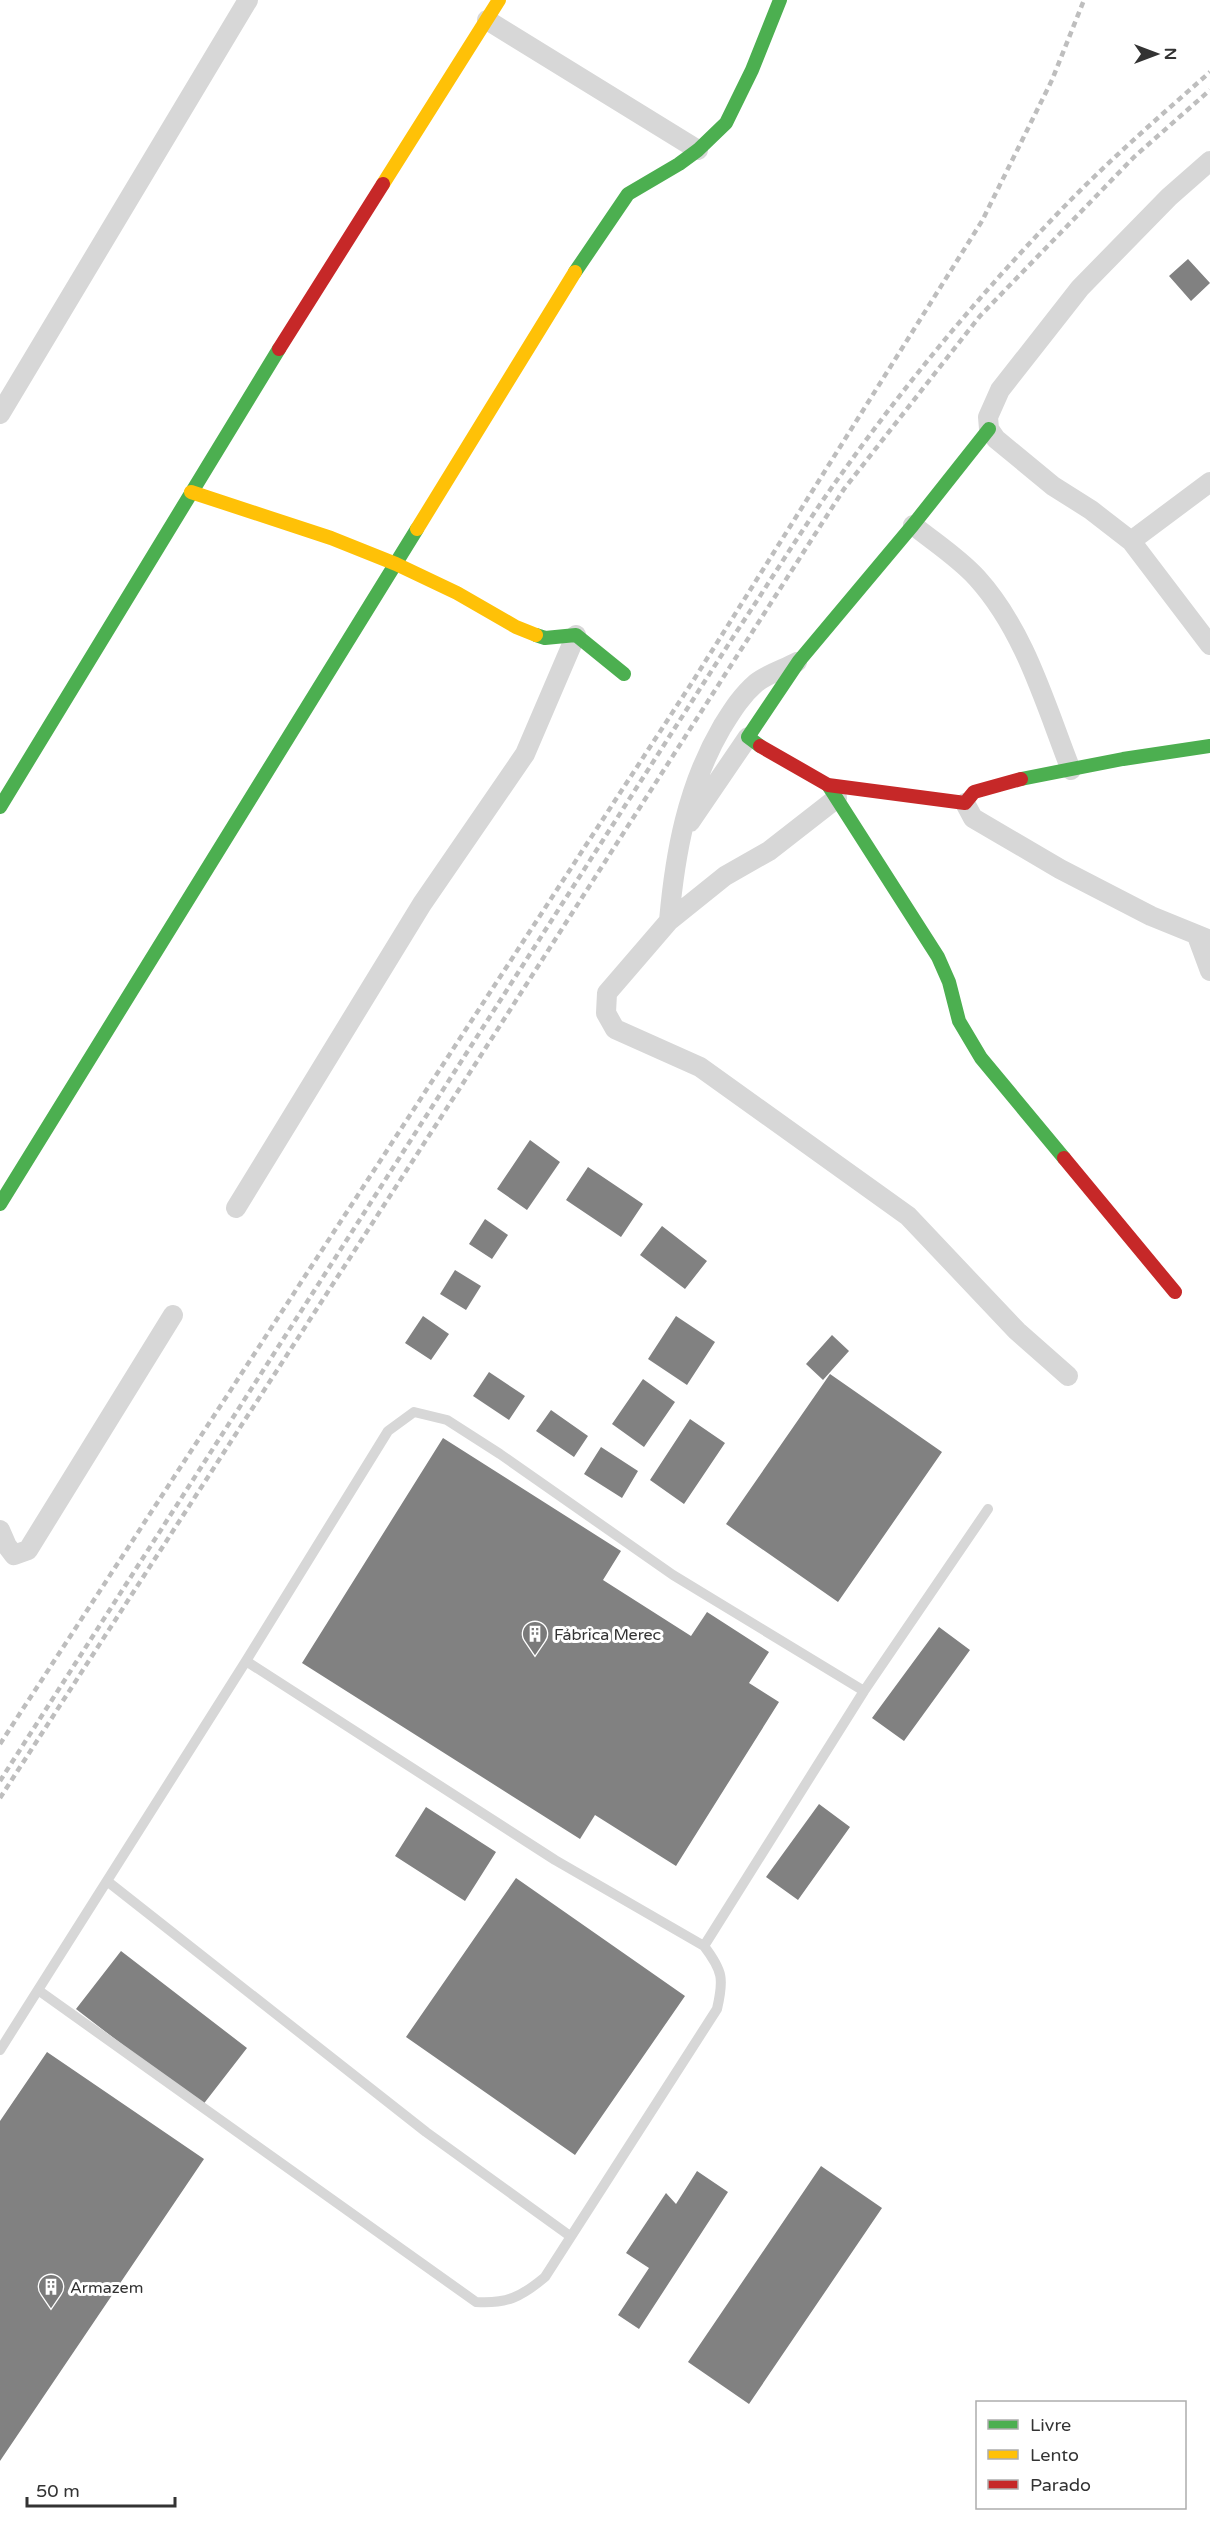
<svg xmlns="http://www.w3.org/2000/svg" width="1210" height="2533" font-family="'Varela Round',sans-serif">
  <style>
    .building { fill: #818181 }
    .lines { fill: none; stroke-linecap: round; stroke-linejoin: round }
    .lane { stroke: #d7d7d7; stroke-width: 10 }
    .street { stroke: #d7d7d7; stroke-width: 20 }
    .fast { stroke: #4caf50; stroke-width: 14 }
    .slow { stroke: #ffc107; stroke-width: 14 }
    .jam { stroke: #c62828; stroke-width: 14 }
    .rail { stroke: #bebebe; stroke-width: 4.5; stroke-dasharray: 6 4.5; stroke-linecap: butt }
    .labels { text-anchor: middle; stroke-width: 6; stroke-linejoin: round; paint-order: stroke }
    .poi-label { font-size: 16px; fill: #333; stroke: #fff; text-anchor: start }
  </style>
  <rect width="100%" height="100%" fill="#fff"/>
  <path class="building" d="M1188,259L1210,283L1191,301L1169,276Z
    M530,1140L560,1162L527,1210L497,1189Z
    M588,1167L643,1204L621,1237L566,1200Z
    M485,1219L508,1235L492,1259L469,1244Z
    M662,1226L707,1261L685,1289L640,1255Z
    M455,1270L481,1286L466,1310L440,1294Z
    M423,1316L449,1334L431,1360L405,1343Z
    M676,1316L715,1342L687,1385L648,1359Z
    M832,1335L849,1351L823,1380L806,1364Z
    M489,1372L525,1396L509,1420L473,1396Z
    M830,1374L942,1452L838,1602L726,1524Z
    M643,1379L675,1402L644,1447L612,1424Z
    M551,1410L588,1436L574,1457L536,1431Z
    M690,1419L725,1443L684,1504L650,1480Z
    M443,1438L621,1551L603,1580L691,1636L707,1612L769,1652L749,1683L779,1702L676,1866L595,1815L580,1839L302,1663Z
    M601,1447L638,1471L622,1498L584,1474Z
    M939,1627L970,1650L904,1741L872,1718Z
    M819,1804L850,1827L798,1900L766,1877Z
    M426,1807L496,1852L465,1901L395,1856Z
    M516,1878L685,1996L575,2155L406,2037Z
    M121,1951L247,2048L202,2106L76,2009Z
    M47,2052L204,2159L0,2461V2121Z
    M821,2166L882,2208L749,2404L688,2362Z
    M697,2171L728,2192L639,2329L618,2315L649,2268L626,2253L666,2193L676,2204Z"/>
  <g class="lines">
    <path class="lane" d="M107,1881L426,2132L570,2236
      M704,1946L864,1691L988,1509
      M38,1990L476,2302C507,2304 521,2297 545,2277L717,2009C724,1979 723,1971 704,1946L555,1860L246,1661
      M0,2050L246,1661L388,1431L414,1412L447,1420L500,1454L673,1575L864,1691"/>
    <path class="street" d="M487,20L698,150
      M1210,161L1169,197L1080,288L1000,390L988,417L989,429L996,439L1053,486L1091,510L1131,541L1210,645
      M0,414L248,0
      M913,525C934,542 959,558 977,578C1025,631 1045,704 1071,770
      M1131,541L1210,482
      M837,798L769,851L725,876L669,921L607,993L606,1013L615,1029L700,1067L908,1216L1017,1331L1068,1376
      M965,803L973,818L1060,869L1151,916L1210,940
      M690,822L748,737
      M669,921C675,853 687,787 722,727C732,711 741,696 756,683C767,674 784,669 797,662
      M1197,936L1210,971
      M236,1208L422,904L525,754L576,635
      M0,1530L7,1546L14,1555L28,1550L173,1315"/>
    <path class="fast" d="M575,272L628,194L679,164L698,150L726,123L752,70L780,0
      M536,635L545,638L576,635L624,674
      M760,746L748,737L799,661L913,525L989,429
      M1021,779L1123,759L1210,746
      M828,785L938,957L949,982L959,1021L981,1058L1064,1158
      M0,807L279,349
      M0,1204L417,529"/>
    <path class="slow" d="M383,184L499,0
      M191,492L331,538L396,564L457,593L516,627L536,635
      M417,529L575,272"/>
    <path class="jam" d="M279,349L383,184
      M760,746L828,785L965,803L974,792L1021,779
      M1064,1158L1175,1292"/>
    <path class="rail" d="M0,1744L693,681L982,221L1052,80L1084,0
      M0,1781L737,631C773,577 807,521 845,469C910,378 983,291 1060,211C1107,162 1159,117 1210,72
      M0,1798L467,1077L844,489L980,316L1134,157L1210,90"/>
  </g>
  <defs>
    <symbol id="building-pin" viewBox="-11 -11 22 30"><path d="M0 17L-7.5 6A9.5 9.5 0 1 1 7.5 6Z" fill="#7a7a7a" stroke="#fff"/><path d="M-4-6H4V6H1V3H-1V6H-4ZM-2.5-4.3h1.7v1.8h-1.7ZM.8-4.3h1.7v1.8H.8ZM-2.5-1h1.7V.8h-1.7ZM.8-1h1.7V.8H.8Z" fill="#fff"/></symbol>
  </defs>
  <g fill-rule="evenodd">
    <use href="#building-pin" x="520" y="1619" width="30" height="40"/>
    <use href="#building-pin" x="36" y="2272" width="30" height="40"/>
  </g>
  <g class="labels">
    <g class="poi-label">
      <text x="554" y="1640">Fábrica Merec</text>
      <text x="70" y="2293">Armazem</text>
    </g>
  </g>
  <rect x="976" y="2401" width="210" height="108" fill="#ffffff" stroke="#adadad" stroke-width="1.5"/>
  <rect x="988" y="2420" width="30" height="9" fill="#4caf50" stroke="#adadad" stroke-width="1.5"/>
  <text x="1030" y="2431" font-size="18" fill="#333333">Livre</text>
  <rect x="988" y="2450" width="30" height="9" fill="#ffc107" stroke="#adadad" stroke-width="1.5"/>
  <text x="1030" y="2461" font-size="18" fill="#333333">Lento</text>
  <rect x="988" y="2480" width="30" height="9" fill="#c62828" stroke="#adadad" stroke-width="1.5"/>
  <text x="1030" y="2491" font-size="18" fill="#333333">Parado</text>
  <g transform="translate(1156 54) rotate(90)" stroke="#ffffff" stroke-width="4.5" paint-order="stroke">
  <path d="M0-4.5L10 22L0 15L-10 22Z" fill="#333333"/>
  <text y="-9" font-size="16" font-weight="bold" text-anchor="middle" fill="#333333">N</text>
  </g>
  <path d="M27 2497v9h148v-9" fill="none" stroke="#333333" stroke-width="3"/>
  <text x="36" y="2497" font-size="18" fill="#333333" stroke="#ffffff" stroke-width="4.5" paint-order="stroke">50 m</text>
</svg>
